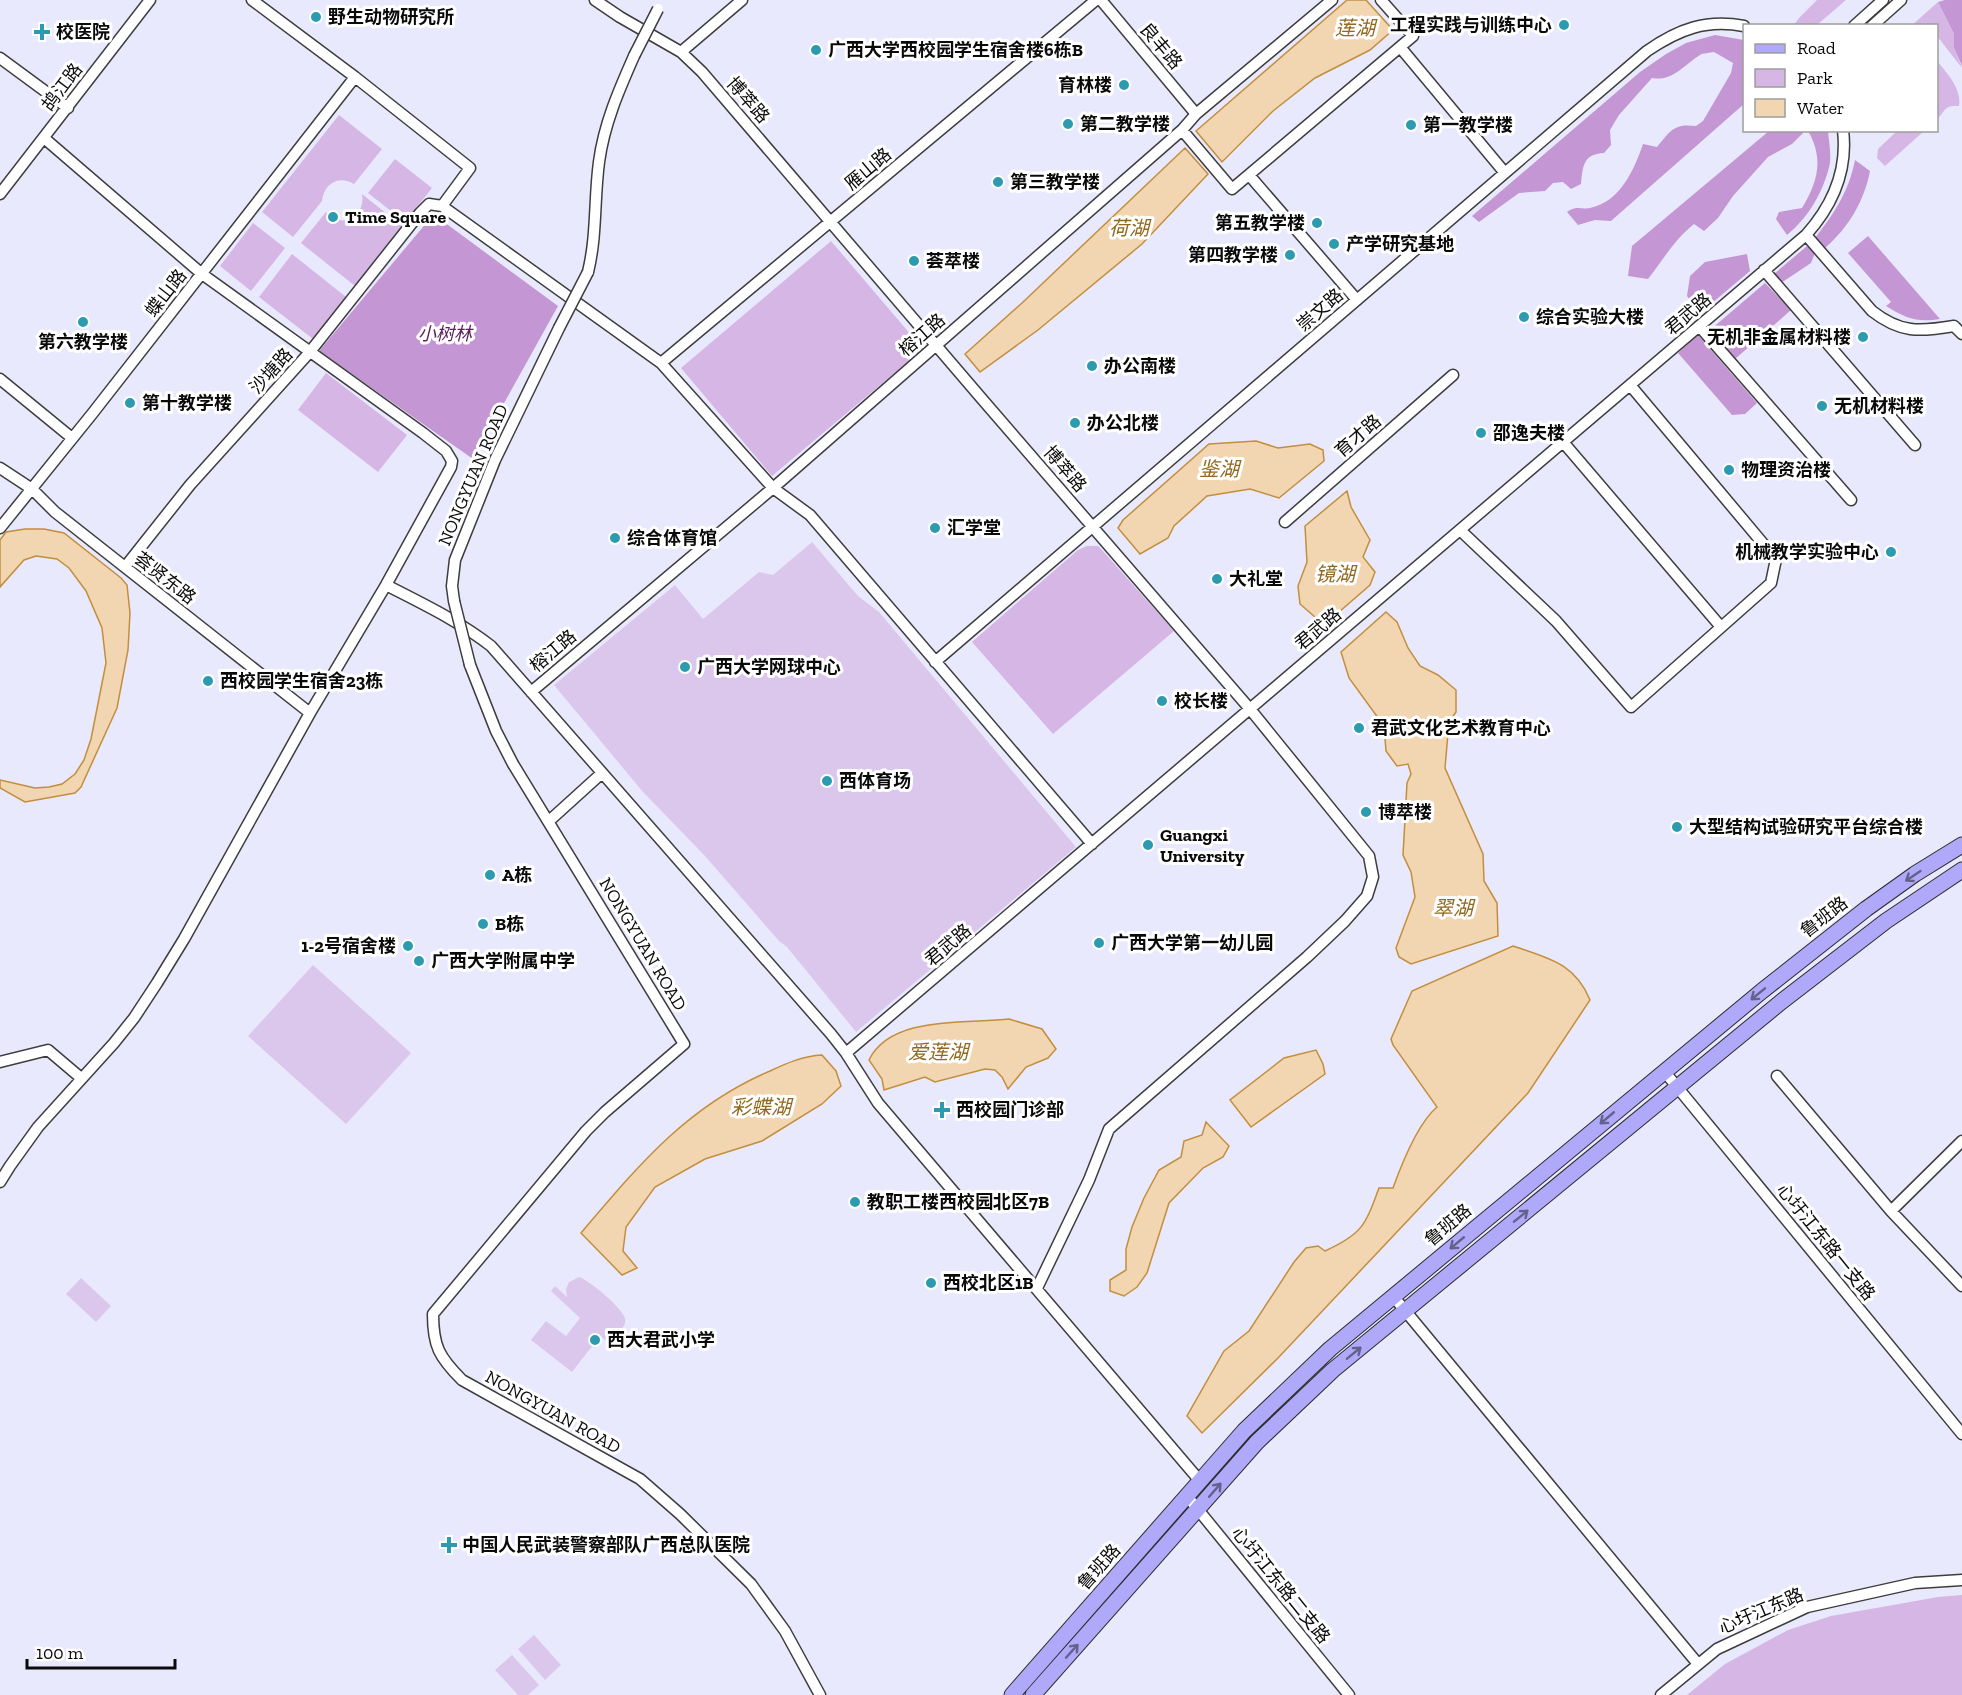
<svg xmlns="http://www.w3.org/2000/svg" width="1962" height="1695" font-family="'Zilla Slab','Noto Sans SC',serif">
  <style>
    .green { fill: #d6b6e5 }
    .forest { fill: #c596d4 }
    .pitch { fill: #dcc7ec }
    .water { fill: #f1d6b1; stroke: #c38e3d; stroke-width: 1.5 }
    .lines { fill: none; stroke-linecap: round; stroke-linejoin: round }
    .street-casing { stroke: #3d3d3d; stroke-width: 13 }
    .secondary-casing { stroke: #2c2c2c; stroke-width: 17 }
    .street { stroke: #fff; stroke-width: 10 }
    .secondary { stroke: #b0a8f9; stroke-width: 15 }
    .street-bridge-casing { stroke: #3d3d3d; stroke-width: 13; stroke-linecap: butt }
    .street-bridge { stroke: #fff; stroke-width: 10 }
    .oneway { stroke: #65618d }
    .poi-dot { fill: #2d9baf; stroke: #fff; stroke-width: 2 }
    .labels { text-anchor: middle; stroke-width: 6; stroke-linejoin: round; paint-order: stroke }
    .poi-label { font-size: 18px; font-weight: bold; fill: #0a0a0a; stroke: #fff; text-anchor: start }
    .street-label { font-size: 18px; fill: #0a0a0a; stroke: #fff }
    .park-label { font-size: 18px; font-style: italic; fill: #5c205c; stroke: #fff }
    .water-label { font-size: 20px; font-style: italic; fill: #92681e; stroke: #fff }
  </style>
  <rect width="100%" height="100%" fill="#e9e9fe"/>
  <path class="green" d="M1817,0H1846L1817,25H1794L1799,18Z
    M1938,2L1954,34V48L1962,68L1937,36L1936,26H1911Z
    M1937,61C1947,73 1962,89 1959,106C1943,105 1946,111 1937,119Z
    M339,115L382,149L354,184C339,175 324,183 322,201L293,237L262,212Z
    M1897,131H1924L1885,166L1877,158L1878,149Z
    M395,159L432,188L405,222L368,193Z
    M362,194L402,226L355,286L301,243L326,212C341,230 366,217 362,194Z
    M253,223L285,248L251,291L220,266Z
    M831,241L923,349L772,476L681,368Z
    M292,254L346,297L313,339L259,297Z
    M326,373L407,435L378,472L298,410Z
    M1087,546H1098L1102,550L1174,631L1053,734L972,642L1078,550Z
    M1962,1595V1695H1687L1725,1664L1788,1630L1831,1616L1938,1597Z"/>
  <path class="forest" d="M1945,0H1962V66L1954,48V34L1938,2Z
    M1715,35L1744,40V104L1611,221L1595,220L1578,225L1567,212C1578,205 1578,210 1590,208C1620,202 1634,170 1643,144L1657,147C1670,131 1674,123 1696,126L1703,121L1731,73L1733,63L1714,52C1710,53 1703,53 1700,55C1684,65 1672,82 1652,78L1619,115L1610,130L1611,145L1604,153C1583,154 1583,166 1581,184L1571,189L1563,182L1553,183L1545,191L1519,193L1479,222L1472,216L1640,72L1666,54L1686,43Z
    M1769,131H1805L1792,144L1768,157L1733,196L1718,218L1704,231L1694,224C1674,240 1663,260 1648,279L1628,276L1632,246Z
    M1808,131H1828C1829,141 1831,153 1830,163C1824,191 1809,217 1787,235L1776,219L1779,212L1802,208C1818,182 1824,158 1808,131Z
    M1855,160L1870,171C1864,202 1848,228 1825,248L1815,238C1834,214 1849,191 1855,160Z
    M434,219L444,222L558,306L473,459L319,351L428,221Z
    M1868,236L1940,319C1918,323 1905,318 1886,306L1891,302L1848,253Z
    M1807,246L1815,253L1811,263L1781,283L1774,274Z
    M1747,254L1750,271L1699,314L1687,296L1690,276L1705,262Z
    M1765,283L1791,310L1735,359L1710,330Z
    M1698,335L1757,403L1745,414L1732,415L1678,353Z"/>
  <path class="pitch" d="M812,542L858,596L879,612L1076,847L856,1032L787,947L779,941L705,856L643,792L554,685L675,585L703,619L759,572L773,575Z
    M313,965L411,1053L346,1124L248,1036Z
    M579,1277C589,1280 624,1309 625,1319C626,1324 623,1328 619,1331L607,1333L612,1337L608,1342L600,1336L572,1372L531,1340L546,1321L566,1336L580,1318L551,1291L555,1286L567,1297L566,1289L569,1282Z
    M81,1278L111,1306L96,1322L66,1294Z
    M534,1635L561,1665L545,1680L518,1649Z
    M512,1655L539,1685L528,1695H518L495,1670Z"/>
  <path class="water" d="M1347,0H1366L1393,30L1370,50L1315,78L1273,111L1222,162L1196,131Z
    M1185,148L1208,174L1142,244L1038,330L980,372L965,354L1022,303Z
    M1256,441L1278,448L1310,444L1323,450L1324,461L1279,498L1250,489L1207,496L1174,526L1168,538L1140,554L1118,528L1123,520L1209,444Z
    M1347,491L1351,507L1370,540L1363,557L1375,572L1370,585L1331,619L1315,617L1300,604L1298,586L1307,562L1305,526Z
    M25,529H44L64,533L121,578L127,585L130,613L128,650L117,708L81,787L75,793L25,802L0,788V780L35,788L49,787L62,784L75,774L84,760L91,739L106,663L102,628L86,591L69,568L57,559L36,556L24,560L0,587V540L6,532Z
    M1386,612L1397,622L1408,648L1420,666L1438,675L1456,690V712L1449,722L1445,768L1483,854L1484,881L1497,903L1498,936L1411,964L1399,957L1396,948L1415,897L1411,872L1403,855L1407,783L1411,774L1408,764L1397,766L1386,751L1384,726L1349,678L1341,652Z
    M1513,946C1548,958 1575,963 1590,1000L1528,1093L1278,1358L1202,1433L1187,1416L1224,1351L1249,1331L1294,1262L1306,1248L1318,1246L1325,1251C1362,1234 1365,1226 1379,1188H1393C1402,1163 1417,1124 1437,1107L1393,1045L1391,1039L1412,991Z
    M1009,1019L1042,1029L1056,1049L1048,1058L1026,1067L1008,1089L1002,1077L995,1070L985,1069L935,1082L925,1077L884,1090L882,1079L869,1060C891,1015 966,1024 1009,1019Z
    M1316,1050L1323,1064L1325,1074L1251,1127L1230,1100L1284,1058Z
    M822,1055L836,1071L841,1086L822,1104L762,1141L705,1159L655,1187L626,1227L623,1251L637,1268L622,1275L581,1233C638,1166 687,1106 770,1071C787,1063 803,1056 822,1055Z
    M1206,1122L1229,1146L1223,1157L1203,1168L1169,1203L1147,1273L1137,1287L1124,1296L1110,1291V1280L1126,1270V1249L1132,1227L1144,1198L1159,1170L1181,1157L1184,1141L1202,1135Z"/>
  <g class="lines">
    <defs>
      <path id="street" d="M252,0L355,77L470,168L442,206L661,363L773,488L810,515L1092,844
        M595,0L620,17L681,52L702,72L982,399L1250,709L1369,856L1373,877L1367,896L1345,921L1307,957L1109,1129L1089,1180L1037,1288
        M1101,0L1196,114
        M1854,26L1883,0
        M1872,26L1901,0
        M1400,47L1505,173
        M681,52L742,0
        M0,58L68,108
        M1182,130L1232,189L1413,36L1381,0
        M1249,175L1357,300
        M0,194L150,0
        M1806,235L1872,311C1900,333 1919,332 1954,326L1962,334
        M1764,270L1915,445
        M588,272C597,235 594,199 599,162C604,124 619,90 634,56
        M1699,326L1851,500
        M661,363L1096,0
        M0,379L72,438
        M1563,442L1721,627
        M0,468L32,489L55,512L310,713
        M1285,522L1453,375
        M0,528L92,414L355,77
        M1460,530L1556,621L1631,707L1771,583L1776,559L1630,385
        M125,567L190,485L309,353L420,213L429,204L442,206
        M386,585C423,604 459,621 491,646L831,1034L846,1053L878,1103L1200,1481
        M454,601L452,586L455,560L495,460L559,328
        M935,662L1647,51C1679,29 1706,19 1744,26
        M470,665L496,731L513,764L684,1044L605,1112L586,1131L433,1314C433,1346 439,1357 462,1380L640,1479L680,1514L751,1584L785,1631L820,1695
        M531,692L773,488L1182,130L1196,114L1332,0
        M549,821L602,773
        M846,1053L1806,235C1832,206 1848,171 1843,130
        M0,1062L48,1050L81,1078
        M1664,1071L1962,1434
        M1777,1076L1891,1211L1962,1286
        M0,1182L10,1166L38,1127L114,1043L134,1018L157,983L184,939L310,713L386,585L451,467L452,461L446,451L423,433L202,274L44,138
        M1891,1211L1962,1141
        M1393,1296L1698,1664
        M1187,1496L1349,1695
        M1661,1695L1717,1649L1807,1607L1915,1583L1962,1580"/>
      <path id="secondary" d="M1012,1695L1244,1431L1330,1349L1762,991L1866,909L1915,874L1962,845
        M1033,1695L1257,1442L1333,1370L1781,1002L1886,921L1962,870"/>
    </defs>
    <use href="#street" class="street-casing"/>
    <use href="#secondary" class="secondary-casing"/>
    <use href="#street" class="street"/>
    <use href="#secondary" class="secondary"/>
    <defs>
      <path id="street-bridge" d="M634,56L658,9
        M559,328L588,272
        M454,601L470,665"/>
    </defs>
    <use href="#street-bridge" class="street-bridge-casing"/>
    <use href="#street-bridge" class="street-bridge"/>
  </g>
  <defs><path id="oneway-shaft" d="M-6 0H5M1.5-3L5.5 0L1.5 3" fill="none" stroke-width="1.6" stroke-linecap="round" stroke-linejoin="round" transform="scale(1.5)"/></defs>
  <g class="oneway">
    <use href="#oneway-shaft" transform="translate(1913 876) rotate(146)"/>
    <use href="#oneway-shaft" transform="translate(1758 994) rotate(141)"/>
    <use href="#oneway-shaft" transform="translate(1607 1118) rotate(140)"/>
    <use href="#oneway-shaft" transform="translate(1521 1216) rotate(-39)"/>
    <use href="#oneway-shaft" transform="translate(1457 1243) rotate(140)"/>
    <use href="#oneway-shaft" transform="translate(1354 1353) rotate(-39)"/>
    <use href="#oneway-shaft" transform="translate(1215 1490) rotate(-49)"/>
    <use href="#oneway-shaft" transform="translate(1072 1651) rotate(-48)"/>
  </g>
  <g class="poi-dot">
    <circle cx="316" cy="17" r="6"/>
    <circle cx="1564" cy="25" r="6"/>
    <path d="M39 23h6v6h6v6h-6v6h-6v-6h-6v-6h6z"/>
    <circle cx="816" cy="50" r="6"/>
    <circle cx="1124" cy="85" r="6"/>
    <circle cx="1068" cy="124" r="6"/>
    <circle cx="1411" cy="125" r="6"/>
    <circle cx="998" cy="182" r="6"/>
    <circle cx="333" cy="217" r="6"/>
    <circle cx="1317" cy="223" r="6"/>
    <circle cx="1334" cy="244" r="6"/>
    <circle cx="1290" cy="255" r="6"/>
    <circle cx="914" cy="261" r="6"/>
    <circle cx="1524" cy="317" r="6"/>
    <circle cx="83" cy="322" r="6"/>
    <circle cx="1863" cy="337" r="6"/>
    <circle cx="1092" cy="366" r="6"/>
    <circle cx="130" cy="403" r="6"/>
    <circle cx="1822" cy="406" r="6"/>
    <circle cx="1075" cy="423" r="6"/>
    <circle cx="1481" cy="433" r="6"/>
    <circle cx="1729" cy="470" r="6"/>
    <circle cx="935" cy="528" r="6"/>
    <circle cx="615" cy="538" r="6"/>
    <circle cx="1891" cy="552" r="6"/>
    <circle cx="1217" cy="579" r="6"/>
    <circle cx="685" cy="667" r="6"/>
    <circle cx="208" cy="681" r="6"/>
    <circle cx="1162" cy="701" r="6"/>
    <circle cx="1359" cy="728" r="6"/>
    <circle cx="827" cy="781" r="6"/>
    <circle cx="1366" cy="812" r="6"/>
    <circle cx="1677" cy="827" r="6"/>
    <circle cx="1148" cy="845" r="6"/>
    <circle cx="490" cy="875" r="6"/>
    <circle cx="483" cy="924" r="6"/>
    <circle cx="1099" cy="943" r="6"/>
    <circle cx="408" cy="946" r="6"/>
    <circle cx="419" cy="961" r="6"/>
    <path d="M939 1101h6v6h6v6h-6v6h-6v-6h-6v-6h6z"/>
    <circle cx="855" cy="1202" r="6"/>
    <circle cx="931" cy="1283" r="6"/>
    <circle cx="595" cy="1340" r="6"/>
    <path d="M446 1536h6v6h6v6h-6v6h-6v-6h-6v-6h6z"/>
  </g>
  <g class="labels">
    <g class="poi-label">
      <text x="328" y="23">野生动物研究所</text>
      <text x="1552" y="31" text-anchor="end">工程实践与训练中心</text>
      <text x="56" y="38">校医院</text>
      <text x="828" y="56">广西大学西校园学生宿舍楼6栋B</text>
      <text x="1112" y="91" text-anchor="end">育林楼</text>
      <text x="1080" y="130">第二教学楼</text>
      <text x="1423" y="131">第一教学楼</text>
      <text x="1010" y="188">第三教学楼</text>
      <text x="345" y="223">Time Square</text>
      <text x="1305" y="229" text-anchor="end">第五教学楼</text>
      <text x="1346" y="250">产学研究基地</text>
      <text x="1278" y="261" text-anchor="end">第四教学楼</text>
      <text x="926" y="267">荟萃楼</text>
      <text x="1536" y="323">综合实验大楼</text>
      <text x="1851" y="343" text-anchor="end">无机非金属材料楼</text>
      <text x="83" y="348" text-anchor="middle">第六教学楼</text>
      <text x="1104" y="372">办公南楼</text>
      <text x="142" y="409">第十教学楼</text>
      <text x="1834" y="412">无机材料楼</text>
      <text x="1087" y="429">办公北楼</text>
      <text x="1493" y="439">邵逸夫楼</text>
      <text x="1741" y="476">物理资治楼</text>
      <text x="947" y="534">汇学堂</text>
      <text x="627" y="544">综合体育馆</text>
      <text x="1879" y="558" text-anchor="end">机械教学实验中心</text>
      <text x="1229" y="585">大礼堂</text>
      <text x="697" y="673">广西大学网球中心</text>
      <text x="220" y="687">西校园学生宿舍23栋</text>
      <text x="1174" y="707">校长楼</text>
      <text x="1371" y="734">君武文化艺术教育中心</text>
      <text x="839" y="787">西体育场</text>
      <text x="1378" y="818">博萃楼</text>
      <text x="1689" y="833">大型结构试验研究平台综合楼</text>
      <text x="1160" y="841">Guangxi<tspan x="1160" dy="21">University</tspan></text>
      <text x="502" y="881">A栋</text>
      <text x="495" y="930">B栋</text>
      <text x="1111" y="949">广西大学第一幼儿园</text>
      <text x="396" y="952" text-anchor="end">1-2号宿舍楼</text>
      <text x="431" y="967">广西大学附属中学</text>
      <text x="956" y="1116">西校园门诊部</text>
      <text x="867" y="1208">教职工楼西校园北区7B</text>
      <text x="943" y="1289">西校北区1B</text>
      <text x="607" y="1346">西大君武小学</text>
      <text x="462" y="1551">中国人民武装警察部队广西总队医院</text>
    </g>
    <g class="street-label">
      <text transform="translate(1161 46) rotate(50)" y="6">良丰路</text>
      <text transform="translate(62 87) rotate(-53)" y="6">鸪江路</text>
      <text transform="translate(748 100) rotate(49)" y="6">博萃路</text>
      <text transform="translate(868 169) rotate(-40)" y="6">雁山路</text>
      <text transform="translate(166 293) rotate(-52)" y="6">蝶山路</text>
      <text transform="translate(1320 310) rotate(-41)" y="6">崇文路</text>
      <text transform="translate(1688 314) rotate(-40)" y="6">君武路</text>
      <text transform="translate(922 335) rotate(-41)" y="6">榕江路</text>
      <text transform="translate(271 371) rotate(-48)" y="6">沙塘路</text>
      <text transform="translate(1358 436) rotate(-41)" y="6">育才路</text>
      <text transform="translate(1065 469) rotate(49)" y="6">博萃路</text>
      <text transform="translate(473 475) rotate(-67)" y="6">NONGYUAN ROAD</text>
      <text transform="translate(165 578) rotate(38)" y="6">荟贤东路</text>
      <text transform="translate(1318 629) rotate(-40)" y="6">君武路</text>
      <text transform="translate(553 651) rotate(-40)" y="6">榕江路</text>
      <text transform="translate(1824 917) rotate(-38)" y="6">鲁班路</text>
      <text transform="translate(643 944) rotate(59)" y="6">NONGYUAN ROAD</text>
      <text transform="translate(948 945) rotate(-40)" y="6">君武路</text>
      <text transform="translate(1448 1225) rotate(-40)" y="6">鲁班路</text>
      <text transform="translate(1826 1242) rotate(51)" y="6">心圩江东路一支路</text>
      <text transform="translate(553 1412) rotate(29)" y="6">NONGYUAN ROAD</text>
      <text transform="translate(1099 1567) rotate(-49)" y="6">鲁班路</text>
      <text transform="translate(1281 1585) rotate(51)" y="6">心圩江东路二支路</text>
      <text transform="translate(1761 1611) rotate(-23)" y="6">心圩江东路</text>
    </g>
    <g class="park-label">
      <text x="445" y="340">小树林</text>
    </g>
    <g class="water-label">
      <text x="1355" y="35">莲湖</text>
      <text x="1129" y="235">荷湖</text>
      <text x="1219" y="476">鉴湖</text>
      <text x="1335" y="581">镜湖</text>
      <text x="1453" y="915">翠湖</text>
      <text x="938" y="1059">爱莲湖</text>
      <text x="761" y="1114">彩蝶湖</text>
    </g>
  </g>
  <rect x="1743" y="24" width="195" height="108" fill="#ffffff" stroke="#9d9d9d" stroke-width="1.5"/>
  <rect x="1755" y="44" width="30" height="9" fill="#b0a8f9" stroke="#9d9d9d" stroke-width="1.5"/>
  <text x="1797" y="54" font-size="18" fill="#0a0a0a">Road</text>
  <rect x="1755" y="69" width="30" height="18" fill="#d6b6e5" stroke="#9d9d9d" stroke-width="1.5"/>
  <text x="1797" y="84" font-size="18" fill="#0a0a0a">Park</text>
  <rect x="1755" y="99" width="30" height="18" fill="#f1d6b1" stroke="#9d9d9d" stroke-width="1.5"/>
  <text x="1797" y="114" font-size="18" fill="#0a0a0a">Water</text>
  <path d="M27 1659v9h148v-9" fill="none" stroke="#0a0a0a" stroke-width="3"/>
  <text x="36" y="1659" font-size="18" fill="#0a0a0a" stroke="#ffffff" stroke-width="4.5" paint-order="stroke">100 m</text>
</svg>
